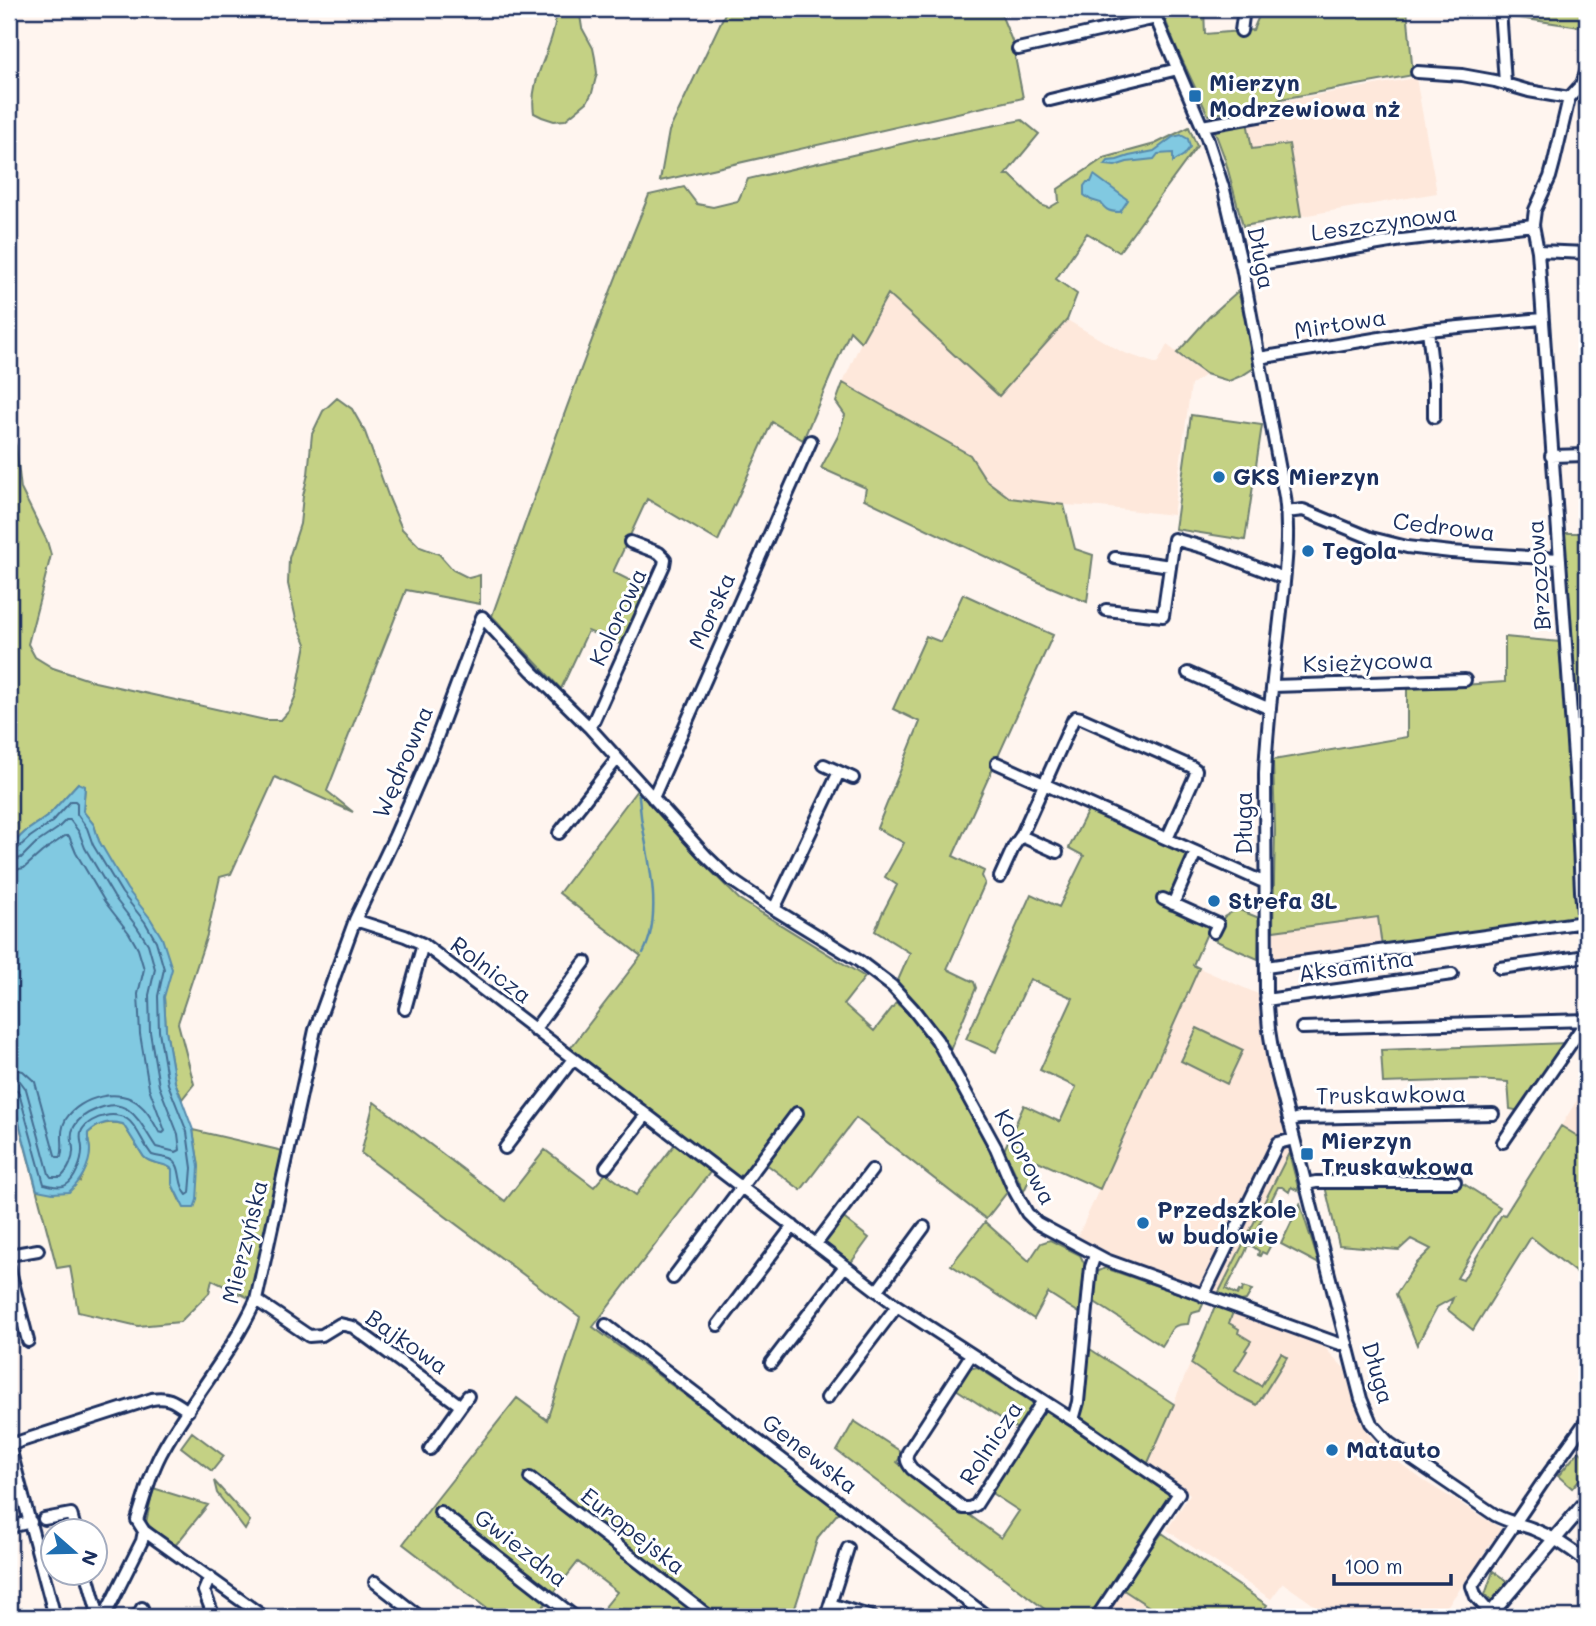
<svg xmlns="http://www.w3.org/2000/svg" width="1596" height="1626" font-family="Mali,sans-serif">
  <style>
    .built { fill: #fee8db }
    .green { fill: #c4d184; stroke: #708071; stroke-width: 2 }
    .water { fill: #81c9e1; stroke: #588bad; stroke-width: 2 }
    .lines { fill: none; stroke-linecap: round; stroke-linejoin: round }
    .shore { stroke: #446d92; stroke-width: 2 }
    .stream { stroke: #588bad; stroke-width: 2.5 }
    .minor-casing { stroke: #1b2f5e; stroke-width: 16 }
    .major-casing { stroke: #1b2f5e; stroke-width: 18 }
    .minor { stroke: #fff; stroke-width: 10 }
    .major { stroke: #fff; stroke-width: 12 }
    .poi-dot { fill: #1f6fb2; stroke: #fff; stroke-width: 2.5 }
    .labels { text-anchor: middle; stroke-width: 6; stroke-linejoin: round; paint-order: stroke }
    .poi-label { font-size: 23px; font-weight: bold; fill: #1b2f5e; stroke: #fff; text-anchor: start }
    .street-label { font-size: 23px; fill: #1b2f5e; stroke: #fff }
  </style>
  <rect width="100%" height="100%" fill="#fff5ef"/>
  <filter id="ink" filterUnits="userSpaceOnUse"><feTurbulence type="fractalNoise" baseFrequency=".0143" numOctaves="2"/><feDisplacementMap in="SourceGraphic" scale="14" xChannelSelector="R" yChannelSelector="G"/><feConvolveMatrix kernelMatrix="1 2 1 2 8 2 1 2 1" color-interpolation-filters="sRGB"/></filter>
  <g filter="url(#ink)">
    <path class="built" d="M1416,78L1437,193L1243,226L1225,159L1228,153L1252,149L1247,121L1283,115L1281,101Z
      M888,294L999,395L1067,320L1122,352L1157,364L1167,345L1206,374L1191,385L1173,515L1100,507L1064,505L1010,498L986,480L970,455L843,383L861,342Z
      M1378,917L1383,954L1273,969L1272,931Z
      M1199,968L1258,994L1264,1049L1289,1153L1218,1294L1108,1254L1078,1236Z
      M1587,1084V1143L1561,1126Z
      M1215,1306L1322,1345L1346,1370L1359,1415L1369,1435L1380,1448L1424,1481L1502,1529L1487,1548L1478,1565L1439,1617H1399L1390,1611L1384,1617H1331L1283,1583L1271,1599L1167,1530L1190,1494L1147,1465Z
      M1122,1589L1165,1617H1114L1107,1611Z"/>
    <path class="green" d="M556,9H579L582,28L593,48L595,58L597,73L592,93L587,102L565,120L554,121L542,117L534,113C528,76 557,46 556,9Z
      M727,9H999L1012,41L1023,98L660,181L669,131Z
      M1161,9H1204L1205,34L1253,30L1262,9H1407L1413,75L1281,99L1269,106L1208,115L1177,49Z
      M1506,9H1587V28L1506,16Z
      M1022,120L1039,134L1005,175H1010L1041,205L1049,208L1059,202L1058,189L1104,158L1155,144L1189,127L1197,146L1119,252L1087,233L1056,279L1077,294L1067,320L999,396L888,294L861,342L850,331L803,440L772,422L718,541L647,499L613,572L649,590L622,645L588,631L561,689L492,616C542,475 592,333 649,195L684,187L697,204L713,207L738,201L748,179L918,140Z
      M1247,121L1252,149L1289,144L1301,216L1243,226L1225,159L1215,132L1216,129Z
      M1238,291L1257,366L1243,375L1229,381L1206,374L1177,353L1209,317Z
      M843,383L970,455L986,480L1010,498L1064,505L1075,549L1093,555L1087,602L1041,583L864,499L866,488L821,468L838,436L845,415L836,402Z
      M337,398L352,409L365,432L389,498L402,529L420,547L439,554L453,570L469,578L480,575V604L406,590L327,791L353,812L275,777L231,874L220,877L207,935L178,1023L194,1084L182,1099L175,1082L166,1030L164,997L99,841L94,825L83,811L85,787L78,783L48,816L25,832L9,847V831L15,824L9,825V426L16,446L21,489L47,541L51,555L28,644L35,657L53,668L95,682L265,720H281L289,711L296,695L306,644L296,619L288,584L289,558L300,524L303,496L308,474L312,434L323,411Z
      M1191,415L1262,425L1245,540L1175,529Z
      M1564,533H1587V795H1581Z
      M963,594L1053,635L953,856L984,871L982,876L985,883L947,969L974,982L976,988L951,1048L906,993L896,985L910,953L875,931L882,914L897,885L885,877L904,843L877,828L920,722L893,709L926,636L941,642Z
      M1505,637L1560,642L1580,926L1383,954L1378,917L1273,931L1275,830L1273,760L1407,737V689L1505,682Z
      M637,790L708,868L739,899L865,977L844,1004L874,1031L896,1003C927,1027 944,1065 962,1100C979,1130 995,1159 1008,1191L986,1219L856,1118L801,1190L757,1157L739,1178L569,1050L641,956L559,893Z
      M1088,810L1189,854L1167,904L1211,924L1193,965L1199,968L1100,1189L1038,1161L1024,1191L1004,1150L1024,1105L1060,1122L1076,1087L1040,1070L1073,998L1030,979L996,1052L966,1039L1031,894L1059,907L1084,856L1069,848Z
      M1237,909L1259,918L1258,959L1214,940L1224,917Z
      M1197,1028L1243,1050L1227,1084L1181,1061Z
      M1566,1043L1520,1111L1510,1109L1508,1082L1476,1080L1383,1083L1381,1050Z
      M9,1085L80,1181C84,1172 89,1161 90,1151C90,1145 87,1140 88,1133C99,1123 109,1121 123,1124L144,1157C152,1165 164,1162 172,1169V1184L179,1199L199,1167L193,1130L283,1151L251,1299L212,1280L209,1293L180,1322L138,1326L78,1312L70,1266L57,1268Z
      M374,1102L505,1201L545,1150L594,1187L606,1173L636,1195L675,1144L711,1171L593,1327L842,1511L837,1514L818,1537L792,1617H597L617,1592L578,1562L535,1617H498L403,1544L437,1499L517,1398L547,1420L580,1317L361,1153Z
      M1561,1126L1587,1142V1275L1584,1279L1531,1237L1473,1330L1448,1310L1453,1298L1437,1307L1417,1345L1396,1294L1416,1264L1431,1249L1411,1239L1399,1250L1339,1245L1325,1186L1441,1188L1464,1184L1500,1207L1457,1278L1463,1280L1502,1214L1505,1215Z
      M1289,1153L1299,1191L1291,1187L1289,1192L1282,1187H1278L1256,1230L1259,1233L1267,1236L1269,1232L1276,1235L1266,1254L1262,1252L1260,1256L1258,1255L1259,1251L1252,1246L1248,1245L1245,1253L1226,1289L1237,1295L1239,1291L1242,1292L1243,1287L1252,1290L1246,1300L1237,1302L1218,1294Z
      M1300,1204L1319,1264L1281,1244Z
      M841,1216L869,1238L850,1264L822,1242Z
      M985,1222L1029,1261L1041,1243L1050,1240L1080,1255L1086,1267L1081,1314L1048,1293L1034,1319L951,1265Z
      M1105,1268L1204,1302L1200,1311C1187,1314 1191,1314 1188,1324C1168,1324 1172,1332 1162,1346L1093,1301L1095,1273Z
      M1215,1306L1233,1312L1229,1323L1239,1329L1238,1333L1251,1341L1245,1350L1247,1351L1235,1370L1261,1386L1281,1353L1287,1357L1257,1405L1233,1393L1191,1364Z
      M1090,1349L1174,1404L1147,1465L1080,1418Z
      M977,1367L1167,1489L1170,1501L1089,1617H1055L837,1451L854,1421L903,1453L897,1462L904,1468L1001,1538L1019,1511L990,1492L1028,1436L956,1389L969,1369Z
      M192,1432L224,1456L212,1471L181,1447Z
      M1579,1451L1587,1458V1471L1572,1488L1558,1476Z
      M214,1481L250,1521L245,1530L217,1493Z
      M153,1488L208,1505L174,1547L146,1523Z
      M1162,1533L1267,1605L1259,1617H1165L1122,1589Z
      M1493,1571L1508,1582L1493,1601L1485,1595Z"/>
    <path class="water" d="M1181,135L1188,139L1190,147L1184,155L1173,162V153L1158,154L1154,159L1127,162L1115,166L1105,165L1108,161L1117,160L1129,156L1154,151L1173,137Z
      M1094,175L1128,200L1120,212C1111,212 1106,211 1101,203L1091,200L1084,195V186L1087,182H1091Z
      M78,783L85,786L83,811L94,825L99,841L127,889L150,918L162,938L172,969L164,997L166,1030L175,1082L193,1130L199,1167L197,1200L194,1208H184L172,1184V1169C164,1162 152,1165 144,1157L123,1124C109,1120 99,1123 88,1133C87,1140 90,1144 90,1150C90,1166 80,1182 69,1192L53,1193L37,1190L9,1084V847L25,832L48,816Z"/>
    <g class="lines">
      <path class="shore" d="M9,852L16,850L30,837L52,822L71,801H75L77,803V814L87,828L93,845L122,893L145,922L156,941L164,969L158,996L159,1031L168,1084L187,1132L192,1168L190,1193L187,1195C176,1183 184,1165 170,1159C164,1157 158,1157 152,1155C143,1145 137,1125 127,1119C121,1115 112,1114 105,1116C97,1117 86,1123 82,1130C78,1137 83,1144 82,1151C82,1161 75,1180 66,1185C60,1189 50,1185 44,1184L19,1093L15,1089L9,1088
        M9,861L21,858L35,844L57,829L66,820H70L79,832L85,848L114,897L137,927L148,944L155,969L149,995L150,1032L159,1086L178,1134L180,1150L176,1152L156,1147C140,1124 130,1093 95,1110C87,1113 78,1119 74,1127C70,1134 72,1141 73,1148C74,1158 68,1171 61,1177H51L49,1174L26,1089L20,1081L9,1079
        M9,871L24,868L42,852L65,836H69L76,853L105,902L129,933L138,949L144,969L138,994L140,1034L149,1088L165,1131L163,1133L159,1132C154,1123 149,1112 140,1105C120,1086 80,1097 66,1119C58,1133 65,1145 61,1157H57L55,1155L35,1082L23,1071L9,1068"/>
      <path class="stream" d="M638,790C640,801 640,812 642,823C649,862 663,916 643,953"/>
      <defs>
        <path id="minor" d="M1152,9L1207,138L1224,190L1242,267L1285,497C1290,535 1285,573 1281,611C1275,665 1267,719 1265,774L1266,992L1269,1030L1274,1061L1361,1399L1371,1423L1389,1443L1495,1515C1508,1522 1521,1524 1533,1529C1554,1537 1570,1548 1587,1562
          M1500,9L1505,83
          M1241,31L1244,9
          M1018,49L1156,18
          M1587,70L1582,84L1569,98L1554,162L1550,177L1535,210L1533,225L1538,251L1577,799L1581,891L1587,951
          M1417,72L1462,75L1495,81L1529,91L1569,98
          M1050,100L1178,69
          M1202,126L1275,113
          M1538,251L1587,253
          M1242,267L1402,240L1533,225
          M1428,330L1434,382V417
          M1259,358L1428,330L1541,319
          M1551,456L1587,455
          M1286,512L1303,510L1371,538L1407,547L1451,552L1559,559
          M1115,558L1170,566
          M1106,610L1163,616L1174,539L1206,548L1284,578
          M1188,673L1270,709
          M1273,686L1465,680
          M589,727L594,720L664,565L665,559L659,553L630,542
          M997,763L1261,881H1265
          M824,765L853,778
          M653,798L811,441
          M559,833L617,759
          M1021,836L1057,852
          M1000,877L1014,846L1021,836L1073,720L1076,717L1081,718L1192,767L1196,770L1195,776L1167,839
          M1163,899L1218,924L1214,932
          M1173,904L1196,852
          M774,909L839,772
          M355,920L405,936L423,944L897,1306L1073,1420L1179,1493L1097,1617
          M1266,967L1584,922
          M1500,968L1587,956
          M1266,1000L1452,974
          M405,1009L423,944
          M1302,1028L1587,1020
          M534,1030L585,962
          M1289,1121L1299,1118L1493,1114
          M1503,1142L1587,1020
          M505,1148L573,1059
          M606,1167L646,1115
          M1306,1184L1316,1182H1455
          M816,1244L872,1170
          M9,1255L38,1250
          M9,1267L28,1341
          M673,1278L797,1113
          M877,1291L924,1227
          M1203,1296L1278,1143L1294,1139
          M256,1300L309,1336L322,1335L340,1324L353,1327L461,1406
          M606,1325L988,1617
          M718,1325L793,1226
          M971,1355L908,1452C905,1459 907,1463 912,1469L963,1508H969L976,1505L1042,1402
          M771,1363L845,1266
          M827,1398L897,1306
          M1073,1420L1078,1402L1091,1267L1095,1255
          M9,1444L55,1617
          M9,1445L152,1399C169,1396 175,1402 188,1411
          M430,1449L468,1396
          M530,1478L710,1617
          M440,1512L575,1617
          M44,1519L71,1514L76,1532
          M9,1527L31,1522
          M87,1574L97,1610L105,1616
          M210,1577L204,1591L214,1617
          M375,1582L420,1617
          M830,1604L872,1617
          M1491,1614L1476,1597L1472,1586L1547,1476L1587,1420
          M104,1617L142,1541L144,1531
          M137,1617L142,1608
          M264,1617L144,1531L137,1520C145,1496 151,1470 164,1448C192,1398 232,1353 256,1300L315,1030L355,920L395,836L433,748L482,617L532,671L589,727L706,856L730,879L774,909L859,961L892,986L913,1009L937,1040L996,1148L1013,1188L1027,1213L1037,1223L1106,1260L1334,1342L1341,1344L1347,1343
          M826,1617L848,1548"/>
        <path id="major" d="M1488,1617L1587,1501"/>
      </defs>
      <use href="#minor" class="minor-casing"/>
      <use href="#major" class="major-casing"/>
      <use href="#minor" class="minor"/>
      <use href="#major" class="major"/>
    </g>
  </g>
  <g class="poi-dot">
    <rect x="1188" y="89" width="14" height="14" rx="3.5"/>
    <circle cx="1219" cy="477" r="7"/>
    <circle cx="1308" cy="551" r="7"/>
    <circle cx="1214" cy="901" r="7"/>
    <rect x="1300" y="1147" width="14" height="14" rx="3.5"/>
    <circle cx="1143" cy="1223" r="7"/>
    <circle cx="1332" cy="1450" r="7"/>
  </g>
  <g class="labels">
    <g class="poi-label">
      <text x="1209" y="91">Mierzyn<tspan x="1209" dy="26">Modrzewiowa nż</tspan></text>
      <text x="1233" y="485">GKS Mierzyn</text>
      <text x="1322" y="559">Tegola</text>
      <text x="1228" y="909">Strefa 3L</text>
      <text x="1321" y="1149">Mierzyn<tspan x="1321" dy="26">Truskawkowa</tspan></text>
      <text x="1157" y="1218">Przedszkole<tspan x="1157" dy="26">w budowie</tspan></text>
      <text x="1346" y="1458">Matauto</text>
    </g>
    <g class="street-label">
      <text transform="translate(1384 223) rotate(-8)" y="8">Leszczynowa</text>
      <text transform="translate(1261 258) rotate(79)" y="8">Długa</text>
      <text transform="translate(1340 324) rotate(-9)" y="8">Mirtowa</text>
      <text transform="translate(1444 527) rotate(7)" y="8">Cedrowa</text>
      <text transform="translate(1539 575) rotate(-94)" y="8">Brzozowa</text>
      <text transform="translate(712 611) rotate(-66)" y="8">Morska</text>
      <text transform="translate(618 617) rotate(-65)" y="8">Kolorowa</text>
      <text transform="translate(1368 662) rotate(-2)" y="8">Księżycowa</text>
      <text transform="translate(403 762) rotate(-67)" y="8">Wędrowna</text>
      <text transform="translate(1244 823) rotate(-90)" y="8">Długa</text>
      <text transform="translate(1356 966) rotate(-8)" y="8">Aksamitna</text>
      <text transform="translate(491 970) rotate(37)" y="8">Rolnicza</text>
      <text transform="translate(1391 1095) rotate(-1)" y="8">Truskawkowa</text>
      <text transform="translate(1025 1157) rotate(62)" y="8">Kolorowa</text>
      <text transform="translate(245 1242) rotate(-76)" y="8">Mierzyńska</text>
      <text transform="translate(407 1342) rotate(35)" y="8">Bajkowa</text>
      <text transform="translate(1378 1373) rotate(74)" y="8">Długa</text>
      <text transform="translate(991 1443) rotate(-57)" y="8">Rolnicza</text>
      <text transform="translate(810 1454) rotate(38)" y="8">Genewska</text>
      <text transform="translate(633 1531) rotate(38)" y="8">Europejska</text>
      <text transform="translate(521 1548) rotate(38)" y="8">Gwiezdna</text>
    </g>
  </g>
  <rect width="1596" height="1626" fill="none" stroke="#fff" stroke-width="35"/>
  <rect x="18" y="18" width="1561" height="1591" fill="none" stroke="#1b2f5e" stroke-width="2.5" filter="url(#ink)"/>
  <g transform="translate(74 1552) rotate(110)"><circle r="33" fill="#ffffff" stroke="#a4acbf" stroke-width="2"/>
  <path d="M0-5L12 26L0 18L-12 26Z" fill="#1f6fb2"/>
  <text y="-10" font-size="19" font-weight="bold" text-anchor="middle" fill="#1b2f5e">N</text>
  </g>
  <path d="M1334 1574v10h117v-10" fill="none" stroke="#1b2f5e" stroke-width="3.5"/>
  <text x="1344" y="1574" font-size="21" fill="#1b2f5e" stroke="#ffffff" stroke-width="5" paint-order="stroke">100 m</text>
</svg>
